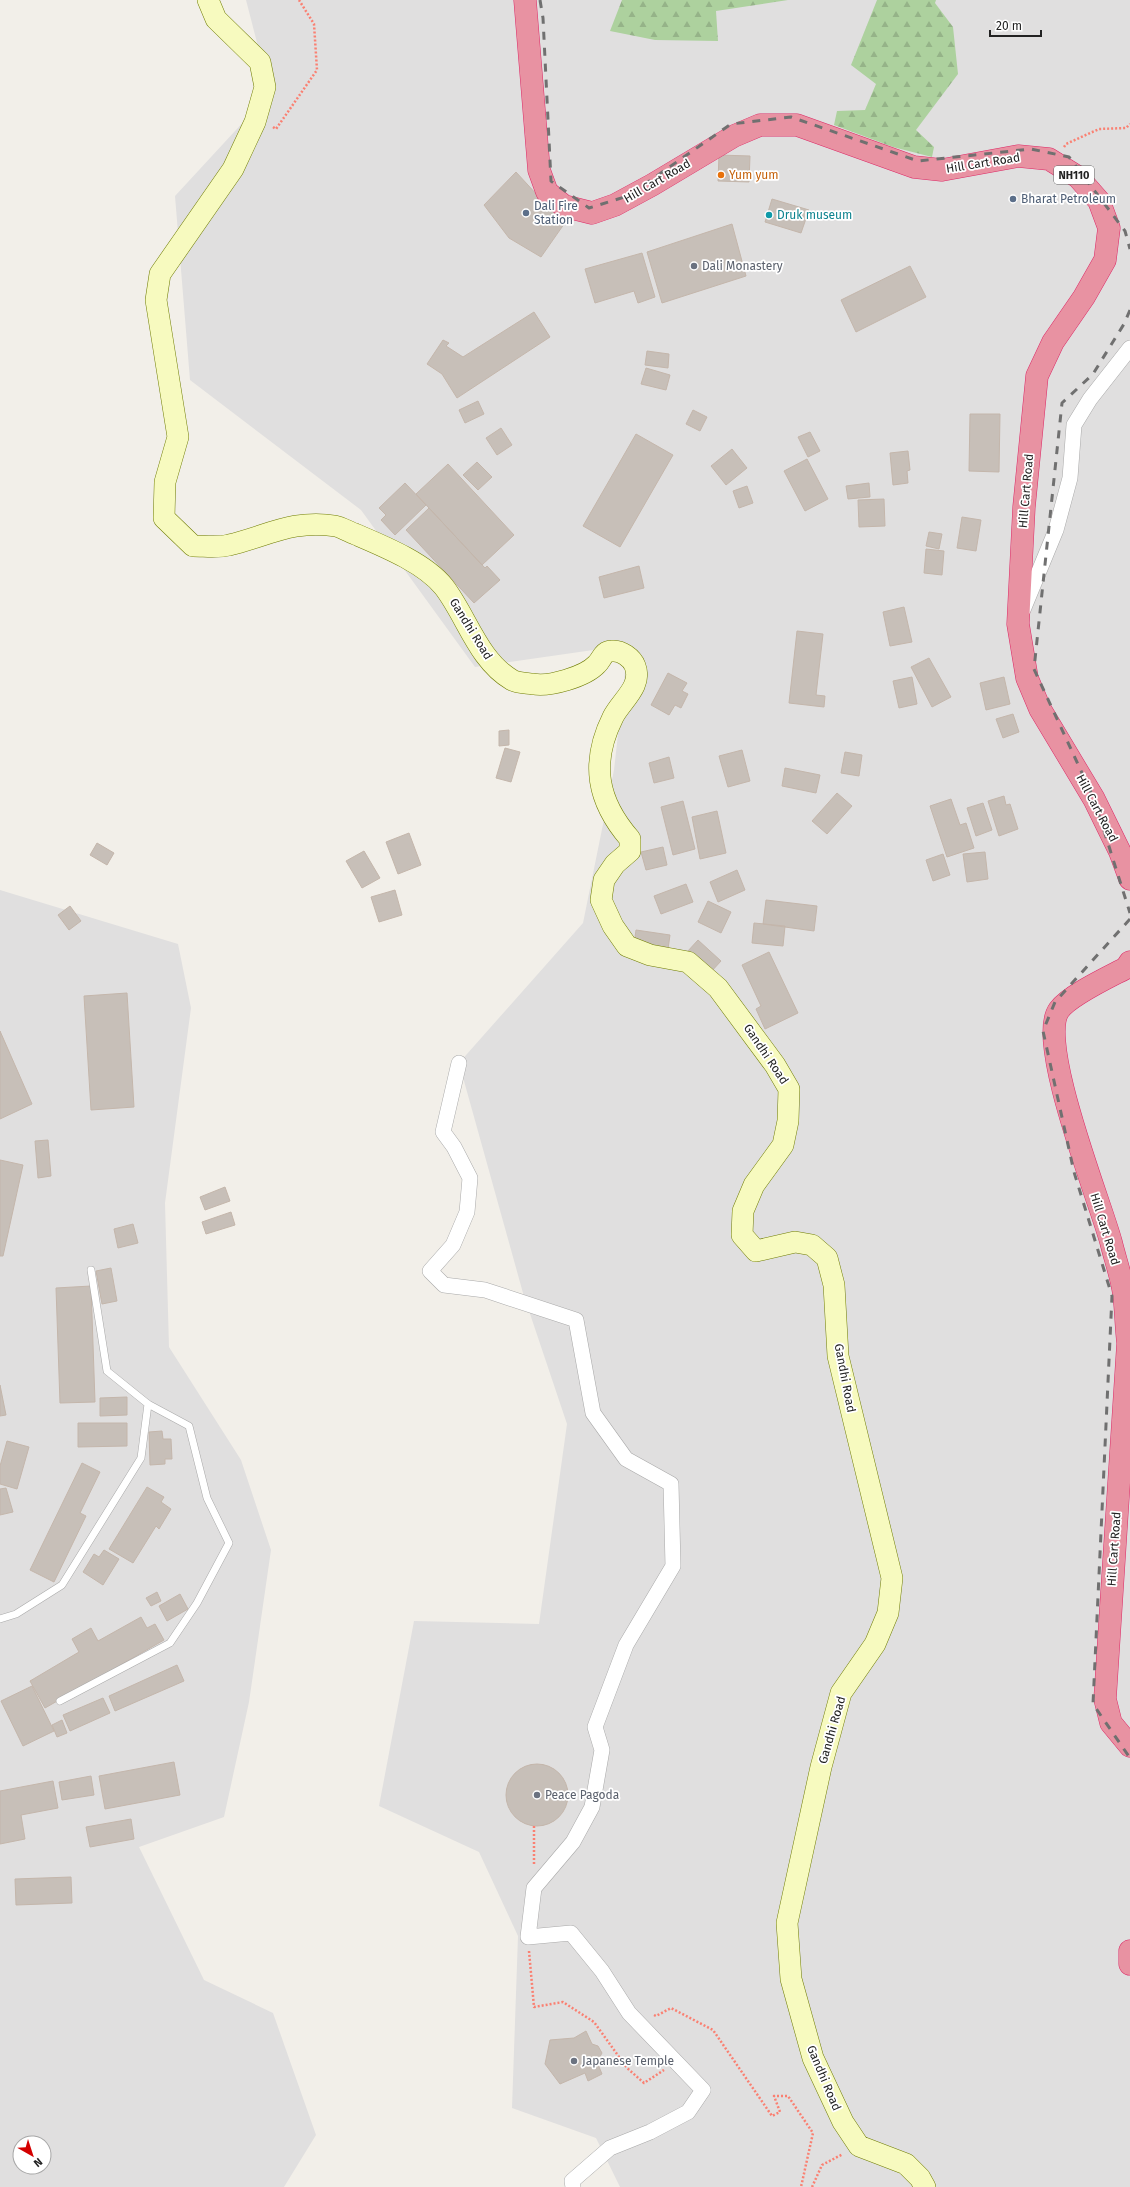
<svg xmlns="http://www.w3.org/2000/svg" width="1130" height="2187" font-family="'Fira Sans',sans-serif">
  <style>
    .residential { fill: #e0dfdf; fill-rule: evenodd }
    .forest { fill: url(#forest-firs) }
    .building { fill: #c7bfb8; stroke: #c4b6ab }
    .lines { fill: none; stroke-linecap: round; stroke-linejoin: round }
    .lane-casing { stroke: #a9a9a9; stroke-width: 8 }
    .street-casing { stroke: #a9a9a9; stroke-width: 16 }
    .secondary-casing { stroke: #707d05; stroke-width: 22 }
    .highway-casing { stroke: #dc2a67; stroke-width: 23 }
    .path { stroke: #fa8072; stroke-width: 2.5; stroke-dasharray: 2 2; stroke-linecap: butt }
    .lane { stroke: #fff; stroke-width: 7 }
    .street { stroke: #fff; stroke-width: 15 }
    .secondary { stroke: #f7fabf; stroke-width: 21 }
    .highway { stroke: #e892a2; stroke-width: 22 }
    .rail { stroke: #707070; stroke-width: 3; stroke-dasharray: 8 8; stroke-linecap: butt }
    .food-dot { fill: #e8710a; stroke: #fff; stroke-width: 1.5 }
    .service-dot { fill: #5c6f8a; stroke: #fff; stroke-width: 1.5 }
    .culture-dot { fill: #0f9aa8; stroke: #fff; stroke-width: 1.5 }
    .worship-dot { fill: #6b7280; stroke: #fff; stroke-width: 1.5 }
    .labels { text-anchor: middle; stroke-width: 3.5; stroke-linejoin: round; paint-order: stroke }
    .shield { fill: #fff; stroke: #646464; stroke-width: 1 }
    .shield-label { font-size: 11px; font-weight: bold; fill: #222 }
    .street-label { font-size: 12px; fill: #222; stroke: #fff }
    .food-label { font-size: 12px; fill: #c56008; stroke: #fff; text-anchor: start }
    .service-label { font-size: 12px; fill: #4e5e75; stroke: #fff; text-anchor: start }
    .culture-label { font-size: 12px; fill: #0d838f; stroke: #fff; text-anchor: start }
    .worship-label { font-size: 12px; fill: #5b616d; stroke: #fff; text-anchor: start }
  </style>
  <defs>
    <pattern id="forest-firs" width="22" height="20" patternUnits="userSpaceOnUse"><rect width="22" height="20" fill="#add19e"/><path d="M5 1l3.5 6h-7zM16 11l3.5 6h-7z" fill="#95b388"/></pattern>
  </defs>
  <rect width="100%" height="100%" fill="#f2efe9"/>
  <path class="residential" d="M246,0H1130V2187H620L596,2138L512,2108L518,1936L479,1852L379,1806L414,1621L539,1624L567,1424L523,1293L459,1063L583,923L614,770L628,645L475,667L361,510L190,380L175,196L270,93Z
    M0,890L178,944L191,1008L165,1203L169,1347L241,1460L271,1550L249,1702L224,1817L139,1847L204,1980L273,2013L316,2135L284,2187H0ZM20,2143H44V2167H20Z"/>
  <path class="forest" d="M622,0H788L716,11L718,41L655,40L610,31Z
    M877,0H936L935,3L953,27L958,74L916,130L934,147L932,157L893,147L834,125L837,111L865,110L876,84L851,65Z"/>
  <path class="building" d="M719,155L750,156L749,182L718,181Z
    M516,172L539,197L569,217L541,257L509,238L484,205Z
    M772,199L809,210L801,233L765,222Z
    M732,224L746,276L662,303L647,252Z
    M642,253L655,297L638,303L634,291L595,303L585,269Z
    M910,266L926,297L856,332L841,300Z
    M534,312L550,337L457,398L442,374L427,364L443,340L449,343L446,346L463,357Z
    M647,351L669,354L668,368L645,365Z
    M646,368L670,375L666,390L641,384Z
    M478,401L484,414L465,423L459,410Z
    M693,410L707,417L700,431L686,424Z
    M970,414H1000L999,472L969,471Z
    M501,428L512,445L497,455L486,438Z
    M810,432L820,451L808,457L798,437Z
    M636,434L673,455L620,547L583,526Z
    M732,449L747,468L726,485L711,466Z
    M908,451L910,470L907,471L908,483L893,485L890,453Z
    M807,459L828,499L805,511L784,471Z
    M477,462L492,477L478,490L463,475Z
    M448,464L514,535L482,565L416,494Z
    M405,483L426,505L395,535L381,520L386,515L379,508Z
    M869,483L870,497L848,499L846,486Z
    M747,486L753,503L739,508L733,491Z
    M884,499L885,526L859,527L858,500Z
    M429,508L485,568L487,566L500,580L474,603L406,530Z
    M962,517L981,520L976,551L957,548Z
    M929,532L942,534L939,549L926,546Z
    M926,549L944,551L942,575L924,573Z
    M639,566L644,588L604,598L599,577Z
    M904,607L912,642L890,646L883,612Z
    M797,631L823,634L816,695L825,696L824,707L789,703Z
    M929,658L951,697L932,707L911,667Z
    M668,673L687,683L682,691L688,694L681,708L675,705L669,715L651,705Z
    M912,677L917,704L899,708L893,681Z
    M1004,677L1010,704L986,710L980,683Z
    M1013,714L1019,732L1003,738L996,719Z
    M509,730V745L499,746V731Z
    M505,748L520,752L511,782L496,778Z
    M742,750L750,781L728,787L719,756Z
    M845,752L862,755L859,776L841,773Z
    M669,757L674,778L654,783L649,763Z
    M785,768L820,775L816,793L782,786Z
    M837,793L852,806L827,834L812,821Z
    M1004,796L1006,805L1010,804L1018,829L999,836L988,801Z
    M951,799L960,825L966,823L974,848L947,857L930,806Z
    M683,801L695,849L673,855L661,807Z
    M983,803L992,830L976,836L967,808Z
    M717,811L726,853L700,859L692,817Z
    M409,833L421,865L398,874L386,842Z
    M97,843L114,853L107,865L90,855Z
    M663,847L667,865L646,870L641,852Z
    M364,851L380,878L362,888L346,861Z
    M985,852L988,879L967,882L963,854Z
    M943,854L950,875L933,881L926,860Z
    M737,870L745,890L718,902L710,882Z
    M686,884L693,902L661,914L654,896Z
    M395,890L402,915L379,922L371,897Z
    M766,900L817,906L814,931L763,924Z
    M708,901L731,912L721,933L698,922Z
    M70,906L81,921L69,930L58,915Z
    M754,923L785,926L783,946L752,943Z
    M636,930L670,935L668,949L634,944Z
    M698,940L721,961L710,973L687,952Z
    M769,952L798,1013L765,1029L756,1009L761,1006L742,965Z
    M127,993L134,1107L91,1110L84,996Z
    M0,1031L32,1104L0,1119Z
    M48,1140L51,1176L38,1178L35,1141Z
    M0,1160L23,1165L3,1256H0Z
    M225,1187L230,1201L205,1210L200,1197Z
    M231,1212L235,1225L206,1234L202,1222Z
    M133,1224L138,1243L118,1248L114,1229Z
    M111,1268L117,1301L102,1304L96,1271Z
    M91,1286L95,1402L60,1403L56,1288Z
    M0,1385L6,1415L0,1416Z
    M127,1397V1415L100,1416V1398Z
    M78,1423H127V1446L78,1447Z
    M162,1431L163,1439H171L172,1459H165V1464L150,1465L149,1432Z
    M7,1441L29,1447L17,1489L0,1484V1466Z
    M82,1463L100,1472L80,1513L86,1516L54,1582L30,1570Z
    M147,1487L164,1497L161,1502L171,1509L159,1529L156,1526L133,1563L109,1549Z
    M6,1488L13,1512L0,1515V1489Z
    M104,1550L119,1559L103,1585L83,1572L94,1554L99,1557Z
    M157,1592L161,1601L151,1606L146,1598Z
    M180,1594L188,1609L167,1621L159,1606Z
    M141,1617L147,1628L155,1624L164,1640L45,1708L30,1681L79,1652L72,1639L91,1628L98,1641Z
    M177,1665L184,1681L115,1711L109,1696Z
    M32,1686L54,1731L23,1746L1,1701Z
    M103,1698L110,1713L70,1731L63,1715Z
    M62,1720L67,1733L57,1737L52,1725Z
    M174,1762L180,1795L105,1809L99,1776Z
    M506 1795a31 31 0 1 1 62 0a31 31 0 1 1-62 0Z
    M91,1776L94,1795L62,1800L59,1782Z
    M53,1781L58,1808L21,1815L25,1839L0,1844V1791Z
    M131,1819L134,1839L90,1847L86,1827Z
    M71,1877L72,1903L16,1905L15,1879Z
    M586,2031L592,2044L598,2046L602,2053L597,2062L602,2074L588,2081L585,2073L560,2084L545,2064L550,2040L574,2038Z"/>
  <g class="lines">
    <defs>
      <path id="lane" d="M0,1619L16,1614L62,1585L141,1458L148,1404
        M60,1701L170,1643L197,1603L229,1543L207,1498L189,1426L148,1404L107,1371L91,1270"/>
      <path id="street" d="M1023,610L1056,530L1070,478L1074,425L1090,399L1130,348
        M459,1063L443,1132L454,1147L470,1178L467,1212L453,1245L430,1271L444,1285L485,1290L576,1320L593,1413L626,1459L671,1484L673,1566L626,1645L595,1727L602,1750L592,1807L573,1842L534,1888L528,1937L571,1933L602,1971L629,2013L703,2090L688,2112L650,2132L610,2148L572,2181L573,2187"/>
      <path id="secondary" d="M208,0L216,19L260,62L265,87L255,122L233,169L160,274L156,300L178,437L165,482L164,518L193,546C205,546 218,548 229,545C267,536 294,519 335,526C341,527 349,532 355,534C383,546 425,563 444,587C467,617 478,660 512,680C517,683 526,683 533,684C549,687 585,677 597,664C602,659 603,651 612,651C621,650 632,658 635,666C643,686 621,701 613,717C590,763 597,801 630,839V851L615,864L604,880L601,900L613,926L627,946L650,955L688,962L718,988L775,1065L789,1089L788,1121L783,1145L754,1185L743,1211L742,1235L756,1251L795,1242L812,1245L827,1258L834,1285L838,1356L892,1578L888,1613L875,1644L841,1693L821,1767L787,1923L791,1979L813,2058L843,2122L859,2146L906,2164L920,2178L925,2187"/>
      <path id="highway" d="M525,0L539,170L547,192L564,206L592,213L615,205L652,185L734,136L760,125H797L914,167L942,170L1018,156L1049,159L1078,177L1099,201L1109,228L1105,260L1084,297L1053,342L1037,376L1024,507L1018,624L1027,678L1040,709L1094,799L1120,852L1130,879
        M1130,962L1126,968C1109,977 1070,995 1059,1010C1036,1042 1100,1201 1111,1242C1115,1259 1122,1278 1124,1295C1126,1311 1126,1327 1128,1343L1105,1699L1111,1723L1130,1746
        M1130,1951V1964"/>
    </defs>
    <use href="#lane" class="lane-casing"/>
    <use href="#street" class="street-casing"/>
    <use href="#secondary" class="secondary-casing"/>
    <use href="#highway" class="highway-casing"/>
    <path class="path" d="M273,127L276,129L317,70L314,24L299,0
      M1064,147L1066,144L1099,129L1126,128L1130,124
      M534,1864V1826
      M529,1951L534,2007L563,2002L594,2022L627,2068L644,2083L664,2070
      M654,2015L656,2016L671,2008L713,2030L772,2116L780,2112L774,2096H788L813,2133L801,2187
      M812,2187L822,2165L843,2154"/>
    <use href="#lane" class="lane"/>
    <use href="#street" class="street"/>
    <use href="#secondary" class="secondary"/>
    <use href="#highway" class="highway"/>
    <path class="rail" d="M540,0L543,18L551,181L589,208L628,196L731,124L791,117L918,161L1031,149L1069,157L1125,231L1130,249
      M1130,310L1124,324L1093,374L1062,403L1034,669L1094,799L1130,913
      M1130,919L1055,1002L1043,1031L1074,1172L1112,1296L1093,1704L1130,1758"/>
  </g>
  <circle class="food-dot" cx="721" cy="175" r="4"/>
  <g class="service-dot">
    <circle cx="1013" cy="199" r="4"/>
    <circle cx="526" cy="213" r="4"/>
  </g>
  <circle class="culture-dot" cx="769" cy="215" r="4"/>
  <g class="worship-dot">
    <circle cx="694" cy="266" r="4"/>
    <circle cx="537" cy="1795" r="4"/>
    <circle cx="574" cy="2061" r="4"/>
  </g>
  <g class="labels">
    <rect class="shield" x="1054" y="166" width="40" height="18" rx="3"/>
    <g class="shield-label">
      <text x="1074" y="179">NH110</text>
    </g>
    <g class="street-label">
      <text transform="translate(983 163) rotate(-9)" y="4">Hill Cart Road</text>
      <text transform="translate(657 181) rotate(-30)" y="4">Hill Cart Road</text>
      <text transform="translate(1026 491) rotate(-85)" y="4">Hill Cart Road</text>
      <text transform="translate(471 629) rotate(58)" y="4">Gandhi Road</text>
      <text transform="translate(1097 808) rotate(62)" y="4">Hill Cart Road</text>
      <text transform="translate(766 1054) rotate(56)" y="4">Gandhi Road</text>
      <text transform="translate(1105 1229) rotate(73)" y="4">Hill Cart Road</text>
      <text transform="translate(845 1378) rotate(79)" y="4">Gandhi Road</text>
      <text transform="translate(1114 1549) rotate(-86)" y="4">Hill Cart Road</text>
      <text transform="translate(832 1730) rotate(-74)" y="4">Gandhi Road</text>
      <text transform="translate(824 2078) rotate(67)" y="4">Gandhi Road</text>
    </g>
    <g class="food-label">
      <text x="729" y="179">Yum yum</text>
    </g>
    <g class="service-label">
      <text x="1021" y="203">Bharat Petroleum</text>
      <text x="534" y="210">Dali Fire<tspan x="534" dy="14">Station</tspan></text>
    </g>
    <g class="culture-label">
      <text x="777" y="219">Druk museum</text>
    </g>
    <g class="worship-label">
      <text x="702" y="270">Dali Monastery</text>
      <text x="545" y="1799">Peace Pagoda</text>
      <text x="582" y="2065">Japanese Temple</text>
    </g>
  </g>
  <g transform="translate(32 2155) rotate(141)"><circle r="19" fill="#ffffff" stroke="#a7a7a7"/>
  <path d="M0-3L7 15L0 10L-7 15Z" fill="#d40000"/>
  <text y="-6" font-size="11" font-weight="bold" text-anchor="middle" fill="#222222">N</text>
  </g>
  <path d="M990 30v6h51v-6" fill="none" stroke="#222222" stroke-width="2"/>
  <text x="996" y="30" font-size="12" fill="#222222" stroke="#ffffff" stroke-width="3" paint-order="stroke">20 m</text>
</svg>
